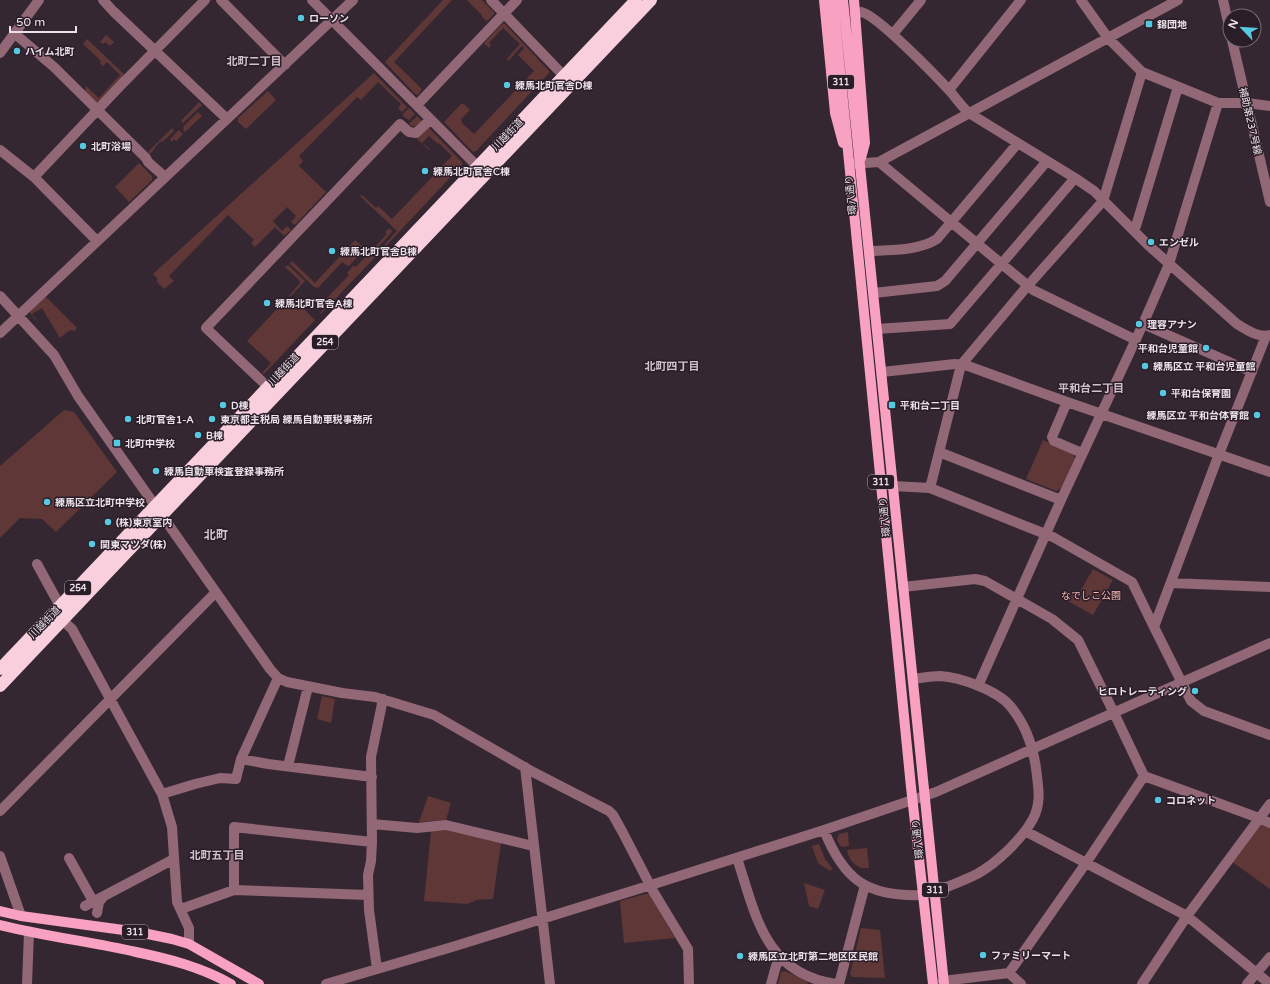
<svg xmlns="http://www.w3.org/2000/svg" width="1270" height="984" font-family="'Varela Round','Noto Sans JP',sans-serif">
  <style>
    .green { fill: #5f3736 }
    .lines { fill: none; stroke-linecap: round; stroke-linejoin: round }
    .minor { stroke: #926776; stroke-width: 10 }
    .major { stroke: #f8a1c0; stroke-width: 10 }
    .highway { stroke: #facfdd; stroke-width: 12 }
    .poi-dot { fill: #56c9e1; stroke: #2a1d28; stroke-width: 1.5 }
    .labels { text-anchor: middle; stroke-width: 3; stroke-linejoin: round; paint-order: stroke }
    .shield { fill: #2a1d28; stroke: #b1a7af; stroke-width: 1 }
    .shield-label { font-size: 9px; font-weight: bold; fill: #ebe2e9 }
    .poi-label { font-size: 10px; font-weight: bold; fill: #ebe2e9; stroke: #2a1d28; text-anchor: start }
    .street-label { font-size: 10px; fill: #ebe2e9; stroke: #2a1d28 }
    .park-label { font-size: 10px; fill: #fbb7b5; stroke: #2a1d28 }
    .neighbourhood-label { font-size: 11px; font-weight: bold; fill: #d1c0ce; stroke: #2a1d28 }
    .quarter-label { font-size: 12px; font-weight: bold; fill: #d1c0ce; stroke: #2a1d28 }
  </style>
  <rect width="100%" height="100%" fill="#342732"/>
  <path class="green" d="M443,0H452L394,62L422,89L418,95L415,94L385,62Z
    M467,0H482L494,12V14L487,21L482,17V15Z
    M503,23L505,24L549,71V73L476,151L473,152L444,122L461,104H464L470,110L461,119L462,123L474,134L534,71L518,55L524,48L522,46L508,61L507,59L520,44L503,28L489,43L491,45L489,48L484,43Z
    M106,35L114,42L110,46L105,42L103,44L100,42Z
    M87,39L125,75L99,102H94L85,91L86,89L85,88L86,86L99,98L120,75L107,62L103,66L100,63L101,61L83,44Z
    M374,73L407,107L402,112L398,108L401,104L378,82L361,100L357,97L299,156L303,161L299,166L326,192L295,225L291,222L296,216L287,207L273,221L282,231L287,226L291,230L284,236L275,227L255,247L251,243L254,240L228,215L169,276L174,281L164,289L157,282V278L153,274Z
    M268,91L276,100L246,129L238,122V118Z
    M199,102L202,105L183,123L181,121Z
    M409,108L415,114L409,120L403,116V114Z
    M198,112L202,116L185,132L183,130L184,128L183,127Z
    M417,116L422,121C418,125 414,129 409,124Z
    M172,128L174,131L162,142L161,141L155,147V148L150,154L148,152Z
    M429,128L462,162V165L384,248L382,247L397,231L360,196L362,195L376,208L378,206L392,219L452,156L439,143L438,144L429,136L422,143L430,149L429,150L417,139Z
    M179,130L183,134L176,141L174,139L172,142L170,139Z
    M139,163L152,176V180L129,202L115,187Z
    M388,229H391L392,232L374,252L371,251L387,234L385,232Z
    M355,240L363,247V250L349,266L346,265L342,262L318,288L314,287L290,264L292,261L315,283Z
    M369,253L373,257L377,253L378,254L321,314L320,313L330,302L327,298L349,275L347,273L353,266L356,267Z
    M288,265L305,281L290,297L289,296L300,283L299,282L300,281L287,269L285,268Z
    M45,296L77,328L74,331L70,330L60,338L42,308L32,314L36,320H35L29,311Z
    M287,298L290,301L293,298L315,320L264,374L262,373L271,363L247,341Z
    M64,410L74,412L117,472L56,532L42,519L20,518L0,538V466Z
    M1043,440L1073,454L1075,458L1061,488L1056,491L1026,479Z
    M1093,569L1113,580L1093,615L1064,599L1068,592L1077,597Z
    M322,696L335,699L331,723L317,719Z
    M428,796L451,803L446,820L419,822Z
    M1263,824L1270,828V889L1231,861L1258,825Z
    M447,830L501,843L493,899L476,900L475,901L467,904L424,901L431,831Z
    M848,832L849,846L842,847L839,844L837,839L839,834Z
    M819,844L825,859L833,869L830,871L818,863L812,846Z
    M867,848L869,868C857,870 849,861 847,850Z
    M804,883L825,890L818,909L809,906Z
    M649,893L675,938L624,943L620,901Z
    M861,928L880,930L885,978L852,977L850,974Z
    M785,971L808,982L807,984H778L781,972Z"/>
  <g class="lines">
    <path class="minor" d="M103,0L113,11L227,119
      M221,0L285,65
      M312,0L482,171
      M491,0L563,75
      M1081,0L1108,38L1142,72L1218,103H1247L1270,106
      M1223,0L1230,31
      M855,13C857,13 859,12 861,12C876,14 936,76 949,90C956,98 961,106 969,113L1075,178L1094,191L1148,245L1237,324C1247,330 1258,338 1270,335
      M14,33L54,67L146,158L148,162L165,177
      M893,34L921,0
      M1232,40L1270,202
      M0,53L39,0
      M949,90L1021,0
      M417,105L517,0
      M0,150L34,177L97,241
      M879,162L1033,290L1136,340
      M851,164L879,162L1178,0
      M34,177L121,85L205,0
      M1133,230L1136,226L1178,87
      M869,251C890,250 918,251 937,239L1018,143
      M874,293L937,286L945,281L1047,161
      M0,296L54,355L78,396L270,669L278,678L287,682L342,693L375,697L434,715L533,772L609,811L613,815L623,833L653,891L688,949L689,984
      M1143,324L1252,372
      M877,329L950,324L1075,178
      M0,333L353,0
      M882,372L955,364L968,366L1067,402L1270,472
      M268,387L206,328L400,124L409,132L416,133L430,120
      M1067,402L1052,437L1054,441L1082,453
      M939,452L1061,500
      M893,486L930,488L1053,537L1132,582L1154,627L1191,701L1204,711L1270,735
      M930,488L961,365L1024,290L1103,201L1142,72
      M37,564L60,606
      M1171,583L1270,587
      M903,587L975,579L985,581L1052,619L1078,640L1114,713L1144,776L1086,863L1009,973L943,981
      M62,620L72,629L162,794L172,827L177,902L189,928V944
      M1154,627L1219,454L1266,336
      M913,679C922,678 931,676 940,676C960,677 999,691 1011,707C1025,724 1033,747 1036,768C1038,786 1042,802 1033,819C1022,839 997,863 977,874C963,881 949,886 935,892
      M978,686L1061,500L1143,324L1169,264L1218,103
      M241,759L268,764L372,777
      M288,766L308,687
      M525,767L550,984
      M1144,776L1259,818L1270,823
      M162,794L195,784L220,778L236,779L241,759L278,678
      M0,811L216,592
      M372,824L417,828L446,825L533,846
      M824,830C844,881 868,897 923,895
      M1025,831L1187,916L1270,984
      M0,856L21,916
      M69,858L93,901
      M737,858C756,916 765,974 836,984
      M234,890V827L372,842
      M85,906L174,859
      M181,909L234,890L368,895
      M97,913L99,902L104,896
      M377,969L369,910L368,875L371,861L372,842L371,757L383,699
      M1009,973L1021,984
      M27,984L29,932
      M326,984L452,947L651,885L824,830L936,792L1270,643
      M771,984L776,966L780,958
      M839,984L865,885
      M1142,984L1187,916L1270,804
      M1247,984L1270,957"/>
    <path class="major" d="M824,0L835,113L843,143
      M833,0L911,787L933,984
      M843,0L944,984
      M854,0L865,143L861,158
      M0,911L21,916L138,932L172,939L189,944L259,984
      M0,925C45,936 91,942 136,952C169,959 201,967 231,984"/>
    <path class="highway" d="M0,669L636,0
      M0,686L651,0"/>
  </g>
  <g class="poi-dot">
    <circle cx="301" cy="18" r="4"/>
    <rect x="1145" y="20" width="8" height="8" rx="2"/>
    <circle cx="17" cy="51" r="4"/>
    <circle cx="507" cy="85" r="4"/>
    <circle cx="83" cy="146" r="4"/>
    <circle cx="425" cy="171" r="4"/>
    <circle cx="1151" cy="242" r="4"/>
    <circle cx="332" cy="251" r="4"/>
    <circle cx="267" cy="303" r="4"/>
    <circle cx="1139" cy="324" r="4"/>
    <circle cx="1206" cy="348" r="4"/>
    <circle cx="1145" cy="366" r="4"/>
    <circle cx="1163" cy="393" r="4"/>
    <circle cx="223" cy="405" r="4"/>
    <rect x="888" y="401" width="8" height="8" rx="2"/>
    <circle cx="1257" cy="415" r="4"/>
    <circle cx="128" cy="419" r="4"/>
    <circle cx="212" cy="419" r="4"/>
    <circle cx="198" cy="435" r="4"/>
    <rect x="113" y="439" width="8" height="8" rx="2"/>
    <circle cx="156" cy="471" r="4"/>
    <circle cx="47" cy="502" r="4"/>
    <circle cx="108" cy="522" r="4"/>
    <circle cx="92" cy="544" r="4"/>
    <circle cx="1195" cy="691" r="4"/>
    <circle cx="1158" cy="800" r="4"/>
    <circle cx="983" cy="955" r="4"/>
    <circle cx="740" cy="956" r="4"/>
  </g>
  <g class="labels">
    <g class="shield">
      <rect x="828" y="75" width="26" height="14" rx="3"/>
      <rect x="312" y="335" width="26" height="14" rx="3"/>
      <rect x="868" y="475" width="26" height="14" rx="3"/>
      <rect x="65" y="581" width="26" height="14" rx="3"/>
      <rect x="922" y="883" width="26" height="14" rx="3"/>
      <rect x="122" y="925" width="26" height="14" rx="3"/>
    </g>
    <g class="shield-label">
      <text x="841" y="85">311</text>
      <text x="325" y="345">254</text>
      <text x="881" y="485">311</text>
      <text x="78" y="591">254</text>
      <text x="935" y="893">311</text>
      <text x="135" y="935">311</text>
    </g>
    <g class="poi-label">
      <text x="309" y="22">ローソン</text>
      <text x="1157" y="28">錦団地</text>
      <text x="25" y="55">ハイム北町</text>
      <text x="515" y="89">練馬北町官舎D棟</text>
      <text x="91" y="150">北町浴場</text>
      <text x="433" y="175">練馬北町官舎C棟</text>
      <text x="1159" y="246">エンゼル</text>
      <text x="340" y="255">練馬北町官舎B棟</text>
      <text x="275" y="307">練馬北町官舎A棟</text>
      <text x="1147" y="328">理容アナン</text>
      <text x="1198" y="352" text-anchor="end">平和台児童館</text>
      <text x="1153" y="370">練馬区立 平和台児童館</text>
      <text x="1171" y="397">平和台保育園</text>
      <text x="231" y="409">D棟</text>
      <text x="900" y="409">平和台二丁目</text>
      <text x="1249" y="419" text-anchor="end">練馬区立 平和台体育館</text>
      <text x="136" y="423">北町官舎1-A</text>
      <text x="220" y="423">東京都主税局 練馬自動車税事務所</text>
      <text x="206" y="439">B棟</text>
      <text x="125" y="447">北町中学校</text>
      <text x="164" y="475">練馬自動車検査登録事務所</text>
      <text x="55" y="506">練馬区立北町中学校</text>
      <text x="116" y="526">(株)東京室内</text>
      <text x="100" y="548">関東マツダ(株)</text>
      <text x="1187" y="695" text-anchor="end">ヒロトレーティング</text>
      <text x="1166" y="804">コロネット</text>
      <text x="991" y="959">ファミリーマート</text>
      <text x="748" y="960">練馬区立北町第二地区区民館</text>
    </g>
    <g class="street-label">
      <text transform="translate(1251 121) rotate(77)" y="4">補助第237号線</text>
      <text transform="translate(507 134) rotate(-46)" y="4">川越街道</text>
      <text transform="translate(850 195) rotate(-96)" y="4">環八通り</text>
      <text transform="translate(283 369) rotate(-47)" y="4">川越街道</text>
      <text transform="translate(884 517) rotate(-96)" y="4">環八通り</text>
      <text transform="translate(44 622) rotate(-46)" y="4">川越街道</text>
      <text transform="translate(917 839) rotate(-96)" y="4">環八通り</text>
    </g>
    <g class="park-label">
      <text x="1091" y="599">なでしこ公園</text>
    </g>
    <g class="neighbourhood-label">
      <text x="254" y="65">北町二丁目</text>
      <text x="672" y="370">北町四丁目</text>
      <text x="1091" y="392">平和台二丁目</text>
      <text x="217" y="859">北町五丁目</text>
    </g>
    <g class="quarter-label">
      <text x="216" y="539">北町</text>
    </g>
  </g>
  <g transform="translate(1242 28) rotate(295)"><circle r="19" fill="#2a1d28" stroke="#776c75"/>
  <path d="M0-3L7 15L0 10L-7 15Z" fill="#56c9e1"/>
  <text y="-6" font-size="11" font-weight="bold" text-anchor="middle" fill="#ebe2e9">N</text>
  </g>
  <path d="M10 26v6h66v-6" fill="none" stroke="#ebe2e9" stroke-width="2"/>
  <text x="16" y="26" font-size="12" fill="#ebe2e9" stroke="#2a1d28" stroke-width="3" paint-order="stroke">50 m</text>
</svg>
